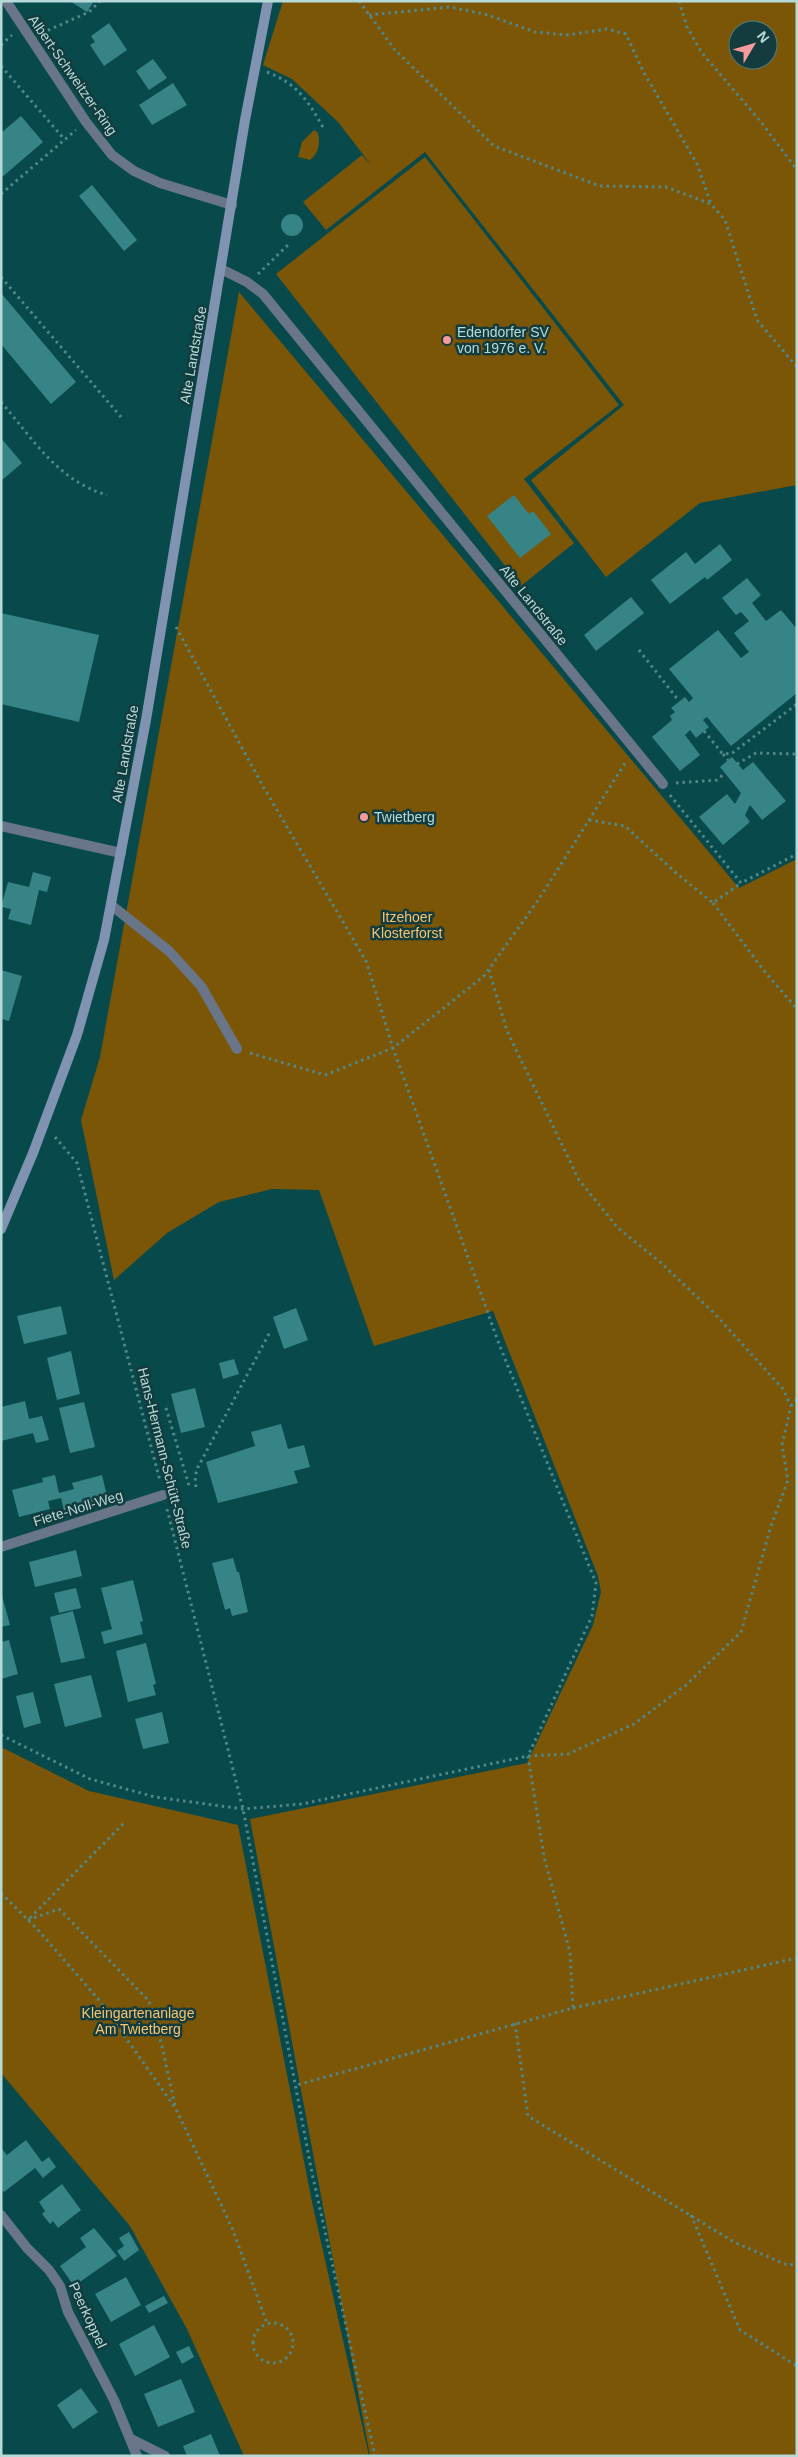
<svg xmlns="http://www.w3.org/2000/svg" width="798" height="2457" font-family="Helvetica,sans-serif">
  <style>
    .green { fill: #7b5606; fill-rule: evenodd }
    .building { fill: #378486 }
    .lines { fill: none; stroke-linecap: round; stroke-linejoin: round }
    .path { stroke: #528788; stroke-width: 3; stroke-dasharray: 2.5 4; stroke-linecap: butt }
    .lane { stroke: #697689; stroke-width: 10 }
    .street { stroke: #697689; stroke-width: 10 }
    .secondary { stroke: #8094b2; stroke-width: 10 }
    .poi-dot { fill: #f59b9d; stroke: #143c3e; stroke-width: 2 }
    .labels { text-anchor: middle; stroke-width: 5; stroke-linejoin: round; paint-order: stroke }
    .street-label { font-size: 14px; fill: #b6dada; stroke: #143c3e }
    .poi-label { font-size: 14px; fill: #b6dada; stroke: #143c3e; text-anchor: start }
    .park-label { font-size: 14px; fill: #f7c470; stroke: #143c3e }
  </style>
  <rect width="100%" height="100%" fill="#08494b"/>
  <path class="green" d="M283,1H797V485L700,503L606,577L531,480L624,405L425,152L326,230L303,202L362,155L372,166L338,122L292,79L263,65ZM738,30H768V60H738Z
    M314,130L318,133C320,144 319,153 310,160L298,157L302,142Z
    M425,157L619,405L524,479L574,543L521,586L276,274Z
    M239,292L739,888L797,859V2456H370L250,1819L527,1763L593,1625L601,1592L598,1576L493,1311L374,1346L319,1190L272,1189L219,1202L167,1233L114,1280L81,1120L100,1057Z
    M1,1747L89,1791L238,1825L312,2202L369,2456H244L187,2329L130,2226L1,2073Z"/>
  <path class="building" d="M70,1H94L87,12Z
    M109,23L127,50L104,66L90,45L95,42L91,36Z
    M153,59L167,78L149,90L136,71Z
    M173,83L187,105L152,125L139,105Z
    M21,116L43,142L1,178V133Z
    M92,185L137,240L124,251L79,196Z
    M281 225a11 11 0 1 1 22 0a11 11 0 1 1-22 0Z
    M1,293L76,382L51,404L1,344Z
    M1,438L22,463L1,481Z
    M514,495L529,514L533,511L551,534L520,558L487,516Z
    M720,544L732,560L707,580L705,577L670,604L651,580L686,552L695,564Z
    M747,578L761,595L752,603L766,621L781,610L797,629V693L731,746L707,717L703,720L709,727L704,731L696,738L690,730L685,735L700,755L680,771L652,737L672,720L670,716L675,712L671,708L685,697L689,702L693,698L669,669L718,630L741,658L749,652L734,633L749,621L741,612L736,615L722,598Z
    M631,597L644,613L596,651L584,635Z
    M1,613L99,635L79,722L1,704Z
    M732,757L743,770L753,762L786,801L762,820L750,805L745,815L750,822L723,845L699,817L727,794L735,804L741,793L720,767Z
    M33,872L51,877L47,892L39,890L31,925L8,919L11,909L1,907L8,882L29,887Z
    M1,970L22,976L9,1021L1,1019Z
    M61,1306L67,1334L24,1344L17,1316Z
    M296,1308L308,1340L284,1349L273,1317Z
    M71,1351L80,1394L57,1400L47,1358Z
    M234,1359L239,1374L223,1379L219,1363Z
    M195,1388L205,1427L181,1433L171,1394Z
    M25,1401L29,1419L42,1416L49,1440L36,1443L33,1433L1,1441V1407Z
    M84,1402L95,1447L70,1453L59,1408Z
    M281,1424L288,1449L304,1445L310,1467L294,1471L298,1483L218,1503L206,1462L255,1446L251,1432Z
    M55,1475L59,1493L74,1489L72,1483L102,1475L108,1500L78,1507L80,1512L65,1515L61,1498L48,1501L50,1509L19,1517L12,1490L43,1482L42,1478Z
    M76,1550L82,1576L35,1587L29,1562Z
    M233,1558L237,1572H239L248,1612L232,1616L230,1608L225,1610L212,1563Z
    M133,1580L143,1621L140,1622L143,1634L104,1644L101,1632L112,1629L101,1588Z
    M76,1588L81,1608L59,1613L54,1593Z
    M1,1592L10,1625L1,1627Z
    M73,1611L85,1658L61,1663L50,1617Z
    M9,1640L18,1674L1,1679V1642Z
    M146,1643L156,1684L153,1685L156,1695L128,1702L116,1651Z
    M91,1675L102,1717L65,1727L54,1684Z
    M33,1692L41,1723L24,1728L16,1696Z
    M162,1712L169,1743L143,1749L135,1719Z
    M26,2140L42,2162L49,2157L56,2167L43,2178L35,2168L4,2192L1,2189V2148L7,2155Z
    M62,2184L81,2210L58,2228L53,2221L50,2224L42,2214L45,2211L39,2202Z
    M94,2228L117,2256L74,2286L60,2266L86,2247L80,2238Z
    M129,2232L139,2250L124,2261L117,2251L124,2246L119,2238Z
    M126,2277L141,2305L111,2322L95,2294Z
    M164,2296L168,2303L149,2313L145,2306Z
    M154,2325L170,2357L135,2376L119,2344Z
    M189,2346L194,2357L182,2364L176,2352Z
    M181,2379L195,2412L158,2427L144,2394Z
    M81,2388L98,2412L73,2429L57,2405Z
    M211,2434L220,2456H187L183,2446Z"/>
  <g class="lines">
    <path class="path" d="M359,1L395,50L494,146L600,186L666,187L711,204L725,220L757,320L797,367
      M679,1L687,27L702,53L761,122L797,170
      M369,15L450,7L488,15L535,32L567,35L607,29L626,34L643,71L697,164L711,204
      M42,33L89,12L100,1
      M1,45L12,35
      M1,66L65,140
      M267,72C298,84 308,101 324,129
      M1,194L76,130
      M258,274L288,245
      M1,277L121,417
      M1,402C33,439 58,481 107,495
      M176,627L264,788L366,961L393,1048L499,1344L596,1583L592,1616L528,1756L544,1857L570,1952L573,2008L297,2085
      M639,650L679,701
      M704,731L722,753L731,754L797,704
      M723,754L728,760
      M737,764L756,753L797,754
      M676,783L717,780L725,773
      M670,795L741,883L797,854
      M589,820L625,826L675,872L713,903L741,883
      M713,903L765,972L797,1009
      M250,1053L325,1075L393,1048L484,976L539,899L627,760
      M55,1137L77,1163L160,1481
      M791,1406L797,1399
      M166,1408L190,1489
      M196,1487L195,1476L198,1467L270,1332
      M167,1509L243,1809L312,2173L375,2456
      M1,1735L90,1779L155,1797L243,1809L302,1804L528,1756L568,1754L634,1724L686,1685L741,1632L771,1526L788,1480L782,1445L791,1406L783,1389L714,1313L659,1261L618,1228L579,1180L507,1031L489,970
      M1,1893L39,1931L99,2000L176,2109L232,2228L267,2323
      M30,1918L125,1822
      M28,1920L59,1909L149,2001L162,2046L175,2106
      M573,2008L797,1958
      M515,2023L528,2116L734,2242L787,2265L797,2264
      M691,2215L740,2330L797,2366
      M253 2343a20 20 0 1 1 40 0a20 20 0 1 1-40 0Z"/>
    <path class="lane" d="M111,905L169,951L201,986L237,1049"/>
    <path class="street" d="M6,1L86,122L112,155L134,171L160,183L232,205
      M221,269L247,282L263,294L663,784
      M1,826L121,853
      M1,1547L163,1495
      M1,2215L27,2248L49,2270L60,2286L68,2312L114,2400L137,2456
      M131,2439L165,2456"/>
    <path class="secondary" d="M1,1229L33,1153L77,1035L104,940L146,720L245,120L268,1"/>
  </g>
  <g class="poi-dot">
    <circle cx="447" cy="340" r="5"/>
    <circle cx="364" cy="817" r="5"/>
  </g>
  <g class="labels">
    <g class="street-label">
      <text transform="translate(73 75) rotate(55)" y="5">Albert-Schweitzer-Ring</text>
      <text transform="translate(193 355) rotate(-80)" y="5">Alte Landstraße</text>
      <text transform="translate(534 605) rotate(51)" y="5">Alte Landstraße</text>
      <text transform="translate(125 754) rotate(-80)" y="5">Alte Landstraße</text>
      <text transform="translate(165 1458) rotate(76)" y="5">Hans-Hermann-Schütt-Straße</text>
      <text transform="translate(78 1508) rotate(-17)" y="5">Fiete-Noll-Weg</text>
      <text transform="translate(88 2315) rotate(65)" y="5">Peerkoppel</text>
    </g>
    <g class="poi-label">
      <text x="457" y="337">Edendorfer SV<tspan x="457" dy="16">von 1976 e. V.</tspan></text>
      <text x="374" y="822">Twietberg</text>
    </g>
    <g class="park-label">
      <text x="407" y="922">Itzehoer<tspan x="407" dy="16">Klosterforst</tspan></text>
      <text x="138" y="2018">Kleingartenanlage<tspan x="138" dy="16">Am Twietberg</tspan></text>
    </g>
  </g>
  <rect width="798" height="2457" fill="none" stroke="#b6dada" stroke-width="5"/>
  <g transform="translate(753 45) rotate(52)"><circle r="24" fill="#143c3e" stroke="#557b7c"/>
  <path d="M0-4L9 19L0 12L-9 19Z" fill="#f59b9d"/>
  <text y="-8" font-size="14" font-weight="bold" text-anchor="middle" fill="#b6dada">N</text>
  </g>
</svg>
